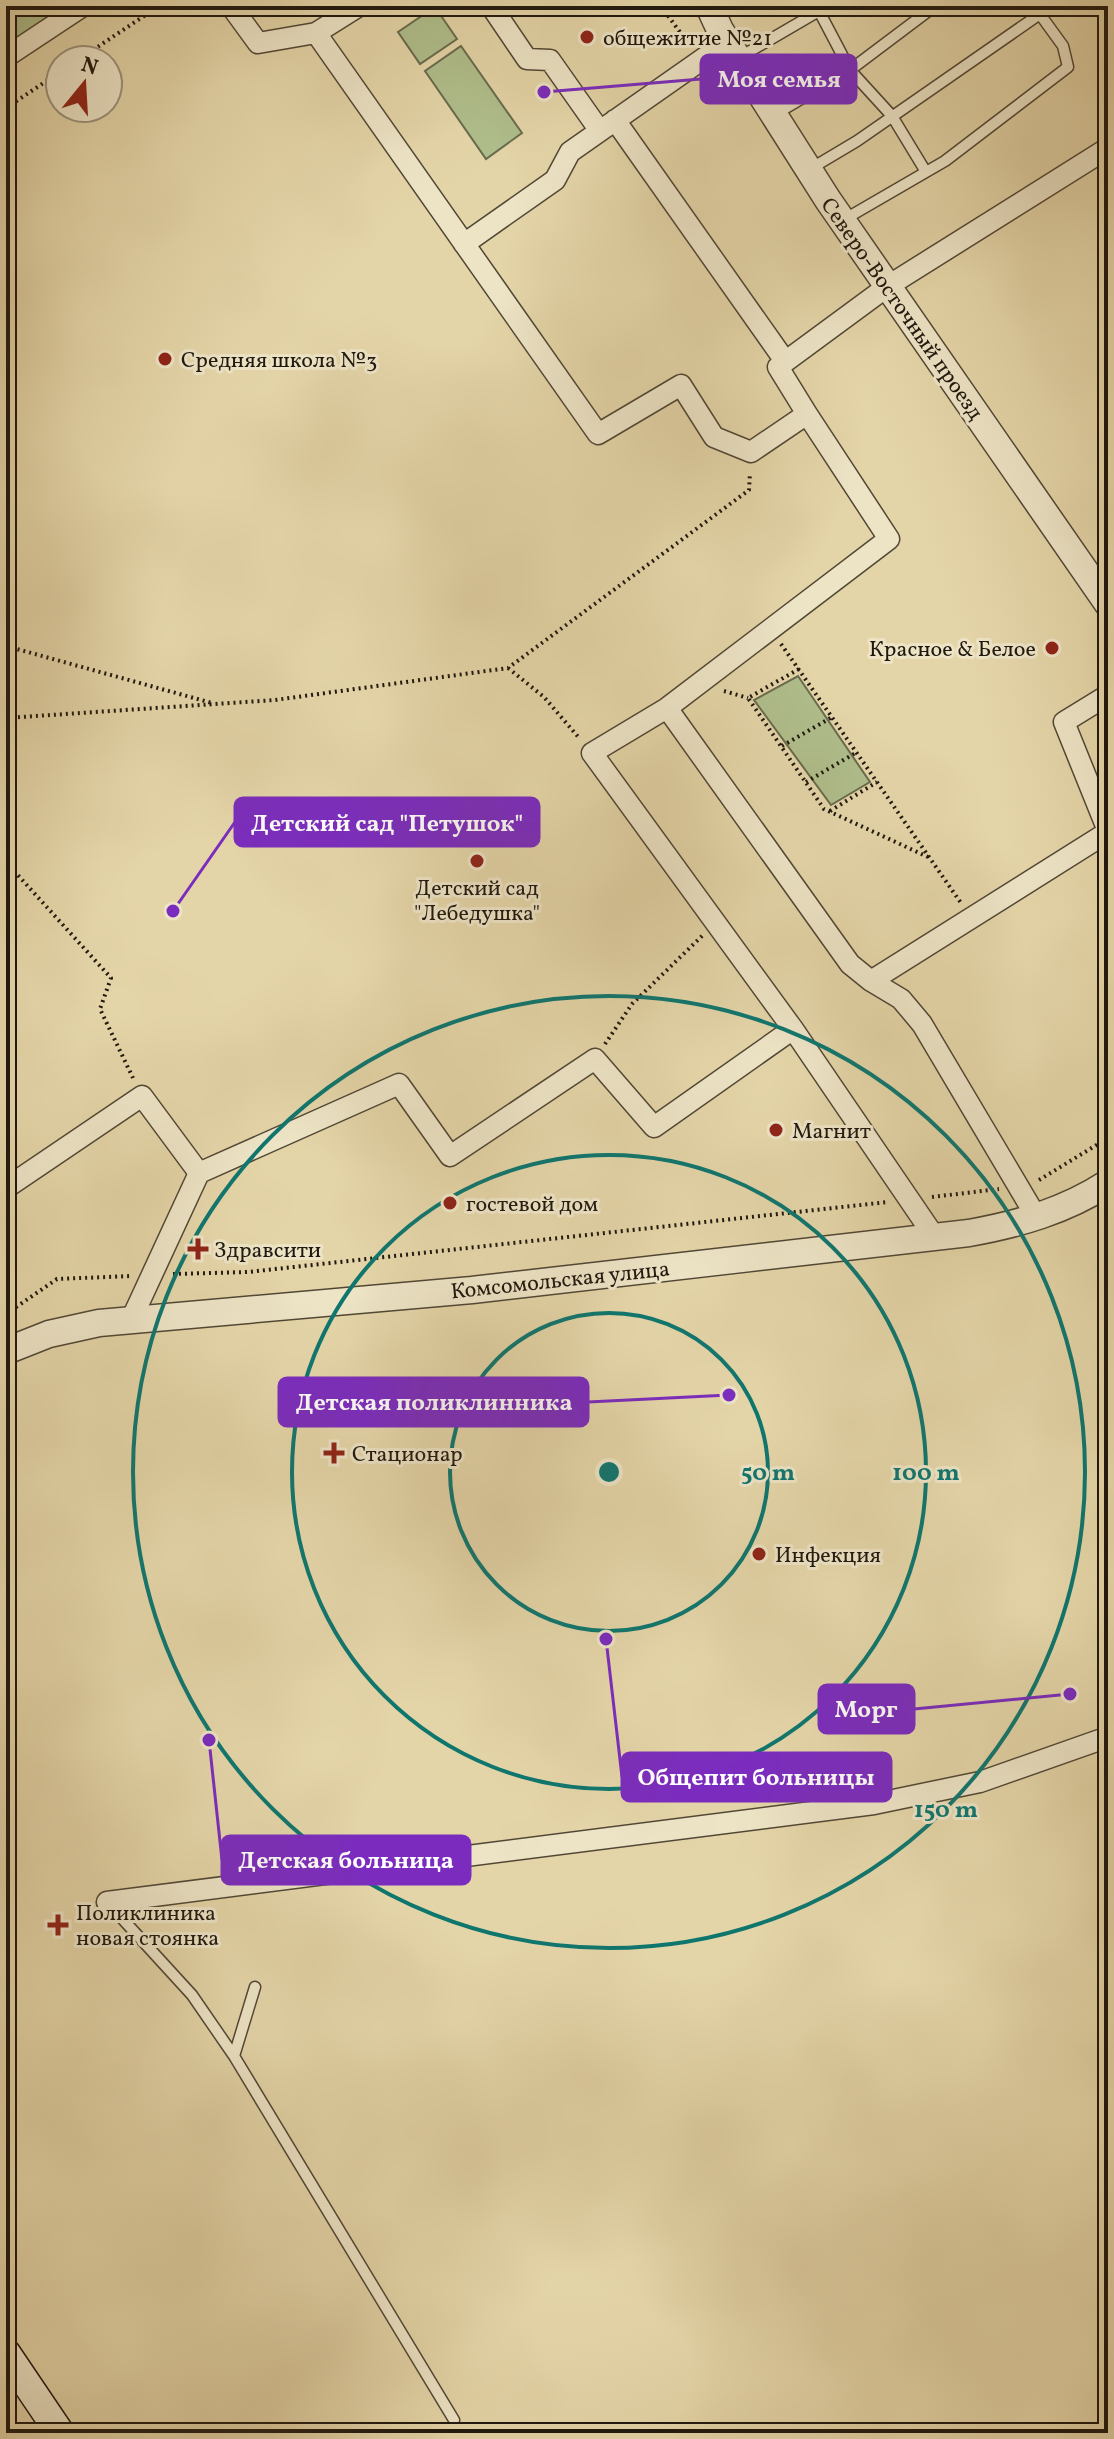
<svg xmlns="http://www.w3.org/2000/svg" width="1114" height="2439" font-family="Vollkorn,serif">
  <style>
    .green { fill: #afbe8b; stroke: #686b4d; stroke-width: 2 }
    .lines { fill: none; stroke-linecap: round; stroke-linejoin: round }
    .service-casing { stroke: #514735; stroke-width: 13 }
    .minor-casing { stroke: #514735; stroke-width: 23 }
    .tertiary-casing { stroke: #514735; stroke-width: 29 }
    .secondary-casing { stroke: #20180f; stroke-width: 31 }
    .path { stroke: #20180f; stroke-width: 4; stroke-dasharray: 2 4; stroke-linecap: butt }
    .service { stroke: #ede4c6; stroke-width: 10 }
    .minor { stroke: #ede4c6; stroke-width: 20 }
    .tertiary { stroke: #ede4c6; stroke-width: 26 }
    .secondary { stroke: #ede4c6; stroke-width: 28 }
    .ring { fill: none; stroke: #0f766e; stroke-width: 4 }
    .poi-dot { fill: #8f2418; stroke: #ede4c6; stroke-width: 3 }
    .labels { text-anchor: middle; stroke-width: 6; stroke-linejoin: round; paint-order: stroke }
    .poi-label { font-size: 22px; fill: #20180f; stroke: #ede4c6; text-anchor: start }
    .street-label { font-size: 22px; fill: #20180f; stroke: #ede4c6 }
    .centre { fill: #0f766e; stroke: #ede4c6; stroke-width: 4 }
    .ring-label { font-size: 24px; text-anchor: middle; font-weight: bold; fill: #0f766e; stroke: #ede4c6; stroke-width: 6; stroke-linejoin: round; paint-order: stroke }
    .leader { fill: none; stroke: #7b2cbf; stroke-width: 3 }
    .callout-dot { fill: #7b2cbf; stroke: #ede4c6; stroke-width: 3 }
    .callout { fill: #7b2cbf; stroke: #7b2cbf; stroke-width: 3 }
    .callout-label { font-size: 24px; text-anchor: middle; font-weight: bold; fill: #fff }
  </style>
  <rect width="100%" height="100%" fill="#e4d5a8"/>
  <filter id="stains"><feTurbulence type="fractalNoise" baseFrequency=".0025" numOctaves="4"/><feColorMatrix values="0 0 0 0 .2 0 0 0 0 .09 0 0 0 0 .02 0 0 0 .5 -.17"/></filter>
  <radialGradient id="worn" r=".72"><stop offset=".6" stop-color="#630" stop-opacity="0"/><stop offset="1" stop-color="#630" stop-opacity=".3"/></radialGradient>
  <path class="green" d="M6,6H70L6,50Z
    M435,7L457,39L420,64L398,32Z
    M461,46L522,133L486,159L425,71Z
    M798,676L870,782L831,805L754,700Z"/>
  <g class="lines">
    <defs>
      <path id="service" d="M826,6L819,11L850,70L892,116L926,172
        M740,57L819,11L816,8
        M774,115L850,70L935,6
        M810,169L857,141L1040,14
        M845,219L945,161L1068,67L1063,46L1034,6
        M107,1902L192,1995L234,2056L454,2420
        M234,2056L255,1987"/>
      <path id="minor" d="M231,6L258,43L316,33L598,434L681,385L714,437L751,452L807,414L778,367L888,286L1108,148
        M491,6L527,59L550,60L600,131
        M316,33L359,6
        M6,57L83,6
        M615,120L785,361
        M464,244L555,180L570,152L727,42
        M807,414L889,539L667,708L850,964L871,981L901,999L922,1024L1037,1218
        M1108,695L1064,722L1108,831
        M667,708L592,753L793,1029
        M871,981L1108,832
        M199,1173L399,1084L450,1156L595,1059L654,1127L793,1029L934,1236
        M6,1188L142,1096L199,1173L131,1320
        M107,1902L874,1804L980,1782L1108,1737"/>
      <path id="tertiary" d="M709,6L720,30L828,200L1108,604
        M6,1351L49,1334L99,1323L472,1290L969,1233C1019,1224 1065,1211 1108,1183"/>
      <path id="secondary" d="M6,2353L60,2433"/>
    </defs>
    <use href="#service" class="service-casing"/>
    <use href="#minor" class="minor-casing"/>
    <use href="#tertiary" class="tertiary-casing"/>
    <use href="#secondary" class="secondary-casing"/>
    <path class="path" d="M661,6L690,46
      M103,9L144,16
      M78,60L159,6
      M6,108L60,72
      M781,644L961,903
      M6,646L212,703
      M508,668L544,697L580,739
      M799,669L748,698L824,809L928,857
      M724,691L748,698
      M6,718L275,700L508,668L749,490L750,473
      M782,746L832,717
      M806,782L857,752
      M830,811L877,782
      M6,862L111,978L100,1009L133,1078
      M605,1044L632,1004L703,935
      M1039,1180L1108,1138
      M932,1197L999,1189
      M173,1274L248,1272L888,1202
      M6,1314L57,1279L132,1276"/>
    <use href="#service" class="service"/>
    <use href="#minor" class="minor"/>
    <use href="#tertiary" class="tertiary"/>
    <use href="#secondary" class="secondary"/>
  </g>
  <g class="ring">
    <circle cx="609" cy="1472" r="159"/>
    <circle cx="609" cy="1472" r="317"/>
    <circle cx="609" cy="1472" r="476"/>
  </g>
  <g class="poi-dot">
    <circle cx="587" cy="37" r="8"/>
    <circle cx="165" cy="359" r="8"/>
    <circle cx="1052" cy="648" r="8"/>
    <circle cx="477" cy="861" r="8"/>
    <circle cx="776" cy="1130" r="8"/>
    <circle cx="450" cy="1203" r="8"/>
    <path d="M194 1237h8v8h8v8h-8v8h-8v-8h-8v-8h8z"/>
    <path d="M330 1441h8v8h8v8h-8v8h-8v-8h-8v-8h8z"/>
    <circle cx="759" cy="1554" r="8"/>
    <path d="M54 1913h8v8h8v8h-8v8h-8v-8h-8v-8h8z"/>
  </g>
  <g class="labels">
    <g class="poi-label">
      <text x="603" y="45">общежитие №21</text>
      <text x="181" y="367">Средняя школа №3</text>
      <text x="1036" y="656" text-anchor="end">Красное &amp; Белое</text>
      <text x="477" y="895" text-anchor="middle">Детский сад<tspan x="477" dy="25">"Лебедушка"</tspan></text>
      <text x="792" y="1138">Магнит</text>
      <text x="466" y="1211">гостевой дом</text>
      <text x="214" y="1257">Здравсити</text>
      <text x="352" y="1461">Стационар</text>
      <text x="775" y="1562">Инфекция</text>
      <text x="76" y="1920">Поликлиника<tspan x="76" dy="25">новая стоянка</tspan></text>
    </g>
    <g class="street-label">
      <text transform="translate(903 308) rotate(55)" y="8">Северо-Восточный проезд</text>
      <text transform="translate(560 1279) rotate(-6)" y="8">Комсомольская улица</text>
    </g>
  </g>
  <circle cx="609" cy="1472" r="12" class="centre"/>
  <g class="ring-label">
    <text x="768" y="1480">50 m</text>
    <text x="926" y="1480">100 m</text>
    <text x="946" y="1817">150 m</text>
  </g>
  <path class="leader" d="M544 92L701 79M173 911L235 822M729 1395L588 1402M1070 1694L914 1709M606 1639L622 1777M209 1740L222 1860"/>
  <g class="callout-dot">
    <circle cx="544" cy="92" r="8"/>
    <circle cx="173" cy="911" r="8"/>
    <circle cx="729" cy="1395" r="8"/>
    <circle cx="1070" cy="1694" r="8"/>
    <circle cx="606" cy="1639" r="8"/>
    <circle cx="209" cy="1740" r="8"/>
  </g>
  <g class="callout">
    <rect x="701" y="55" width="155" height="48" rx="8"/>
    <rect x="235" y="798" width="304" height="48" rx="8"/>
    <rect x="279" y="1378" width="309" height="48" rx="8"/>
    <rect x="819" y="1685" width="95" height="48" rx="8"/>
    <rect x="622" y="1753" width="269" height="48" rx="8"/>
    <rect x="222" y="1836" width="248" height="48" rx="8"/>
  </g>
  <g class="callout-label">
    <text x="779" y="87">Моя семья</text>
    <text x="387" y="831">Детский сад "Петушок"</text>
    <text x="434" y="1410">Детская поликлинника</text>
    <text x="866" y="1717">Морг</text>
    <text x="756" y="1785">Общепит больницы</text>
    <text x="346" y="1868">Детская больница</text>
  </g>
  <rect width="1114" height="2439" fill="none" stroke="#e4d5a8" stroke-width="32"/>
  <rect x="8" y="8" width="1098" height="2423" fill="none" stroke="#20180f" stroke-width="4"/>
  <rect x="16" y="16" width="1082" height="2407" fill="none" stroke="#20180f" stroke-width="2"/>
  <g transform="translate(84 84) rotate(18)"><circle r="38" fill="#ede4c6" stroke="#9b927d" stroke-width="2"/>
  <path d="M0-6L14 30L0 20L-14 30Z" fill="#8f2418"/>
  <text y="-12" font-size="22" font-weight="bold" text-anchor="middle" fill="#20180f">N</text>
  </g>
  <rect width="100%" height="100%" filter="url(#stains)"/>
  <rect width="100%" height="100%" fill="url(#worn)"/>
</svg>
